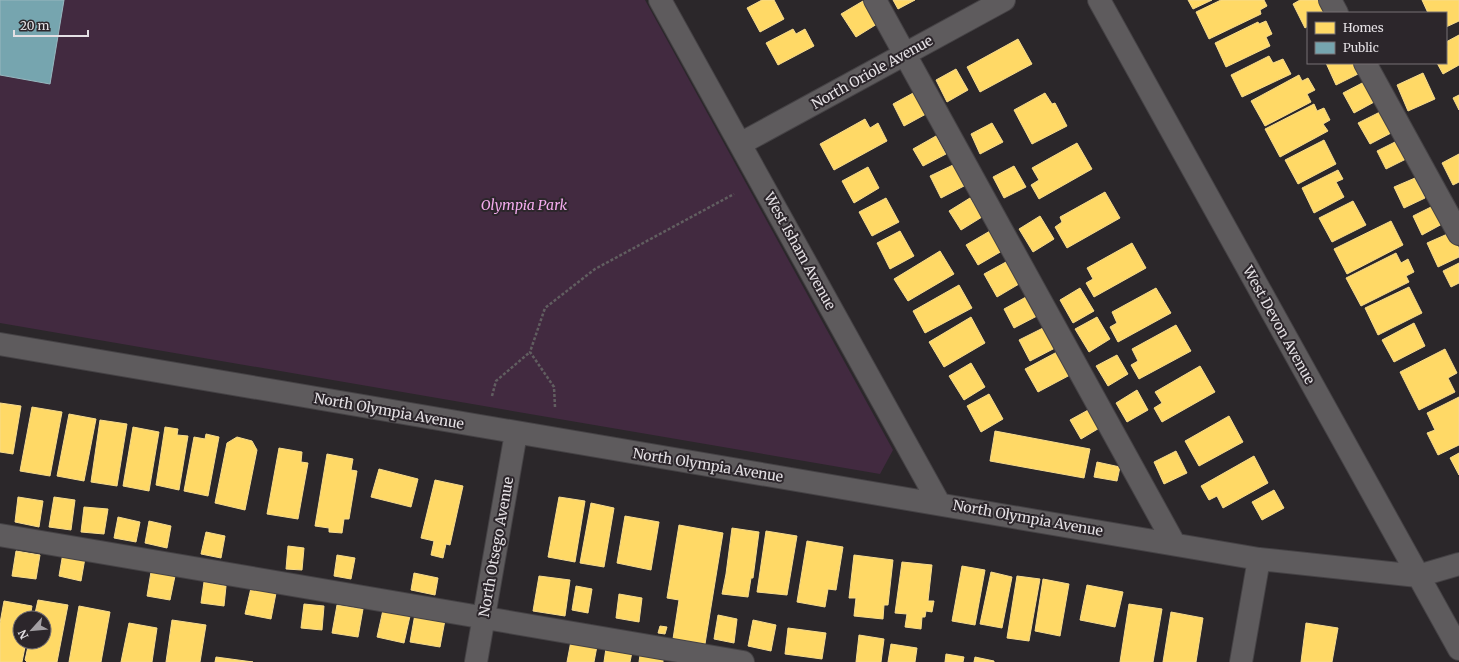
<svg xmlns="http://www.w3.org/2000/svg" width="1459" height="662" font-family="Merriweather,serif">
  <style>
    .green { fill: #422a40 }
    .homes { fill: #ffd966; stroke: #f7db8c }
    .public { fill: #76a5af; stroke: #97b7bf }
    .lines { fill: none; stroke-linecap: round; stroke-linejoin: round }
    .minor-casing { stroke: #454245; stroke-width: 24 }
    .path { stroke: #615e60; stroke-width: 2.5; stroke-dasharray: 3 2; stroke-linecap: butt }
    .minor { stroke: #5e5b5d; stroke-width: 22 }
    .labels { text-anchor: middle; stroke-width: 4; stroke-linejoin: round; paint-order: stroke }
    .street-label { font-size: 14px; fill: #e4e0e4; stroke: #2c262b }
    .park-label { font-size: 14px; font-style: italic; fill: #f3abed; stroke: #2c262b }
  </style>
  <rect width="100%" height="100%" fill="#2b272a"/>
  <path class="green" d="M0,0H645L893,450L880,474L0,323Z"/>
  <path class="homes" d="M762,0H774L784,19L760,32L747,8Z
    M893,0H915L898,9Z
    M1188,0H1212L1193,9Z
    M1221,0H1264L1267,6L1260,10L1261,14L1209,39L1196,12Z
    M1300,0H1319L1326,13H1308V26L1305,28L1293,4Z
    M1422,0H1459V21L1446,27V13H1428Z
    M863,1L877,24L856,37L841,14Z
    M1266,21L1272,34L1266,37L1270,46L1226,67L1215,43L1258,22L1259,24Z
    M793,29L796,34L805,29L814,46L778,65L766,43Z
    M1459,35V65L1443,74L1437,63H1446V46L1448,45L1446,42Z
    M1018,39L1032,64L980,92L967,67Z
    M1269,56L1273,63L1283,59L1291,74L1242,97L1231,75Z
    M1326,63H1355L1360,73L1336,85Z
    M956,69L968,90L947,102L936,80Z
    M1423,73L1435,99L1408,111L1397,85Z
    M1299,75L1302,81L1308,78L1315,90L1307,94L1311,102L1265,126L1251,101Z
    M1366,81L1376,101L1354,113L1343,93Z
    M915,92L926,114L904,126L893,104Z
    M1045,93L1052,104L1055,103L1067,126L1032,144L1014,110Z
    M1459,95V110L1453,98Z
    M1314,104L1317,111L1324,108L1330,120L1323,124L1328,131L1280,157L1265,129Z
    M1382,111L1393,132L1370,144L1358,123Z
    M865,119L870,128L878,123L887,141L834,170L820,144Z
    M992,123L1003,142L980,154L971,134Z
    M936,136L946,154L923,166L913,149Z
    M1324,140L1336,164L1298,184L1285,160Z
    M1399,140L1408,158L1386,169L1377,151Z
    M1077,143L1092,169L1039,199L1031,185L1039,180L1032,168Z
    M1459,154V182L1453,185L1442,163Z
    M953,165L964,186L941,198L930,176Z
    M1014,166L1026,187L1004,198L993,177Z
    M868,167L879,188L854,203L842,181Z
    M1338,170L1343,179L1336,182L1344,197L1314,213L1302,188Z
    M1415,178L1425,198L1404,208L1394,187Z
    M1105,192L1120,218L1067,248L1055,227L1062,222L1060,217Z
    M886,198L899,222L872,236L859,212Z
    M970,198L982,217L961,230L949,211Z
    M1353,201L1366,225L1332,242L1319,218Z
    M1435,205L1444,223L1422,235L1413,216Z
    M1040,216L1054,239L1033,252L1019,229Z
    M1391,221L1403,245L1347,274L1334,249Z
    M900,231L914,256L890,269L877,243Z
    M990,231L1002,251L978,265L966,245Z
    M1452,232L1459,249V257L1438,267L1427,243Z
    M1132,243L1146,268L1094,297L1086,283L1093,279L1087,268Z
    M940,251L954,274L908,301L894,279Z
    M1396,253L1401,263L1408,259L1414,272L1406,276L1409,282L1361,306L1346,278Z
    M1006,262L1019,284L997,297L984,274Z
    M1459,263V283L1451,287L1443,271Z
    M959,285L972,308L925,333L913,311Z
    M1409,287L1422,313L1378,335L1365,308Z
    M1080,288L1094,311L1073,323L1060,300Z
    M1156,288L1171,313L1118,342L1110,327L1117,323L1112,312Z
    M1026,297L1037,316L1014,328L1004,309Z
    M971,317L985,343L944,367L929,342Z
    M1097,317L1110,339L1089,352L1075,329Z
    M1414,323L1425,346L1394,362L1382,340Z
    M1176,325L1191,351L1139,379L1131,365L1138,361L1132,349Z
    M1043,328L1055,348L1030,361L1019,340Z
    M1445,349L1457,373L1448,378L1455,392L1419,410L1400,372Z
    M1057,352L1070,375L1038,392L1025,369Z
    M1117,355L1128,374L1108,386L1096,366Z
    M971,363L985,387L964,400L949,376Z
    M1200,366L1215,392L1162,422L1154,408L1162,403L1155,392Z
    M1137,390L1148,410L1127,422L1116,403Z
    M989,394L1003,419L981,432L967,406Z
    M1459,397V445L1438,455L1427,433L1435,430L1427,413Z
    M0,403L21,406L13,454L0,452Z
    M32,407L62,412L50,476L20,471Z
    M1090,409L1101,427L1081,439L1070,420Z
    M69,414L96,419L84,481L57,476Z
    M1229,416L1243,442L1199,466L1185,441Z
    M100,420L127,424L117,486L91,482Z
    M133,427L159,432L149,491L123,486Z
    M165,427L178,429L177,435L188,436L179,490L156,485Z
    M995,431L1090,449L1084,478L990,461Z
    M206,434L219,437L208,496L184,491L194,437L205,439Z
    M237,437L252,441L257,450L245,510L215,503L227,443Z
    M279,448L302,452L301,462L308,463L298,519L267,514Z
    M1176,451L1187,473L1164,484L1154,462Z
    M1459,453V475L1450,458Z
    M327,454L353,459L351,470L357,471L349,519H344L342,533L329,532V528L315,526Z
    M1254,456L1268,483L1223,508L1217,496L1209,500L1201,486Z
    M1097,462L1120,467L1117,481L1094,477Z
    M379,469L418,479L411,507L371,497Z
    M435,480L463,486L450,545L446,544L443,558L431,555L434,541L421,538Z
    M1274,490L1284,508L1262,520L1252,502Z
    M18,497L43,501L39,527L15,522Z
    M54,497L75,500L71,530L49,527Z
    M559,497L585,501L575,562L548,557Z
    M591,503L614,508L604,567L580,563Z
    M84,507L108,509L104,534L81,532Z
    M625,516L659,522L651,570L617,563Z
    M118,517L140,522L136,542L114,538Z
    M149,521L171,526L167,548L145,543Z
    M679,525L723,533L705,644L673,639L679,600L667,598Z
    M732,528L759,532L753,578H751L748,597L722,594L726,574Z
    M766,531L797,536L787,595L757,592Z
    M206,532L225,536L221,558L201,554Z
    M807,541L843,547L836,590L828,589L825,607L797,602Z
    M288,546L304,548L302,570L286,569Z
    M16,551L40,555L36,579L12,576Z
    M63,553L85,558L81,581L59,576Z
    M337,555L355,558L351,579L334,576Z
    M854,555L893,560L888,605H884L883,619L854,616L856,598H849Z
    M902,562L932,565L928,601H934L932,612L926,611L925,617H922L921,629L905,627L907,614L895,613Z
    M962,566L985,570L975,625L952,621Z
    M151,572L175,576L170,600L147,596Z
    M991,572L1012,577L1002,628L980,624Z
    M414,573L438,578L435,595L411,590Z
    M539,576L570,580L565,616L533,611Z
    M1017,576L1040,579L1029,641L1007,638Z
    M1043,579L1069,584L1060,636L1035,631Z
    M204,582L226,586L224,606L201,603Z
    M1087,585L1123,592L1115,627L1080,620Z
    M576,586L592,589L588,613L572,610Z
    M251,588L276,593L271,619L245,614Z
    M619,594L642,598L639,622L616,618Z
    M38,600L68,605L57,662H27L25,660L29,642H44V618H34Z
    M4,601L32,606L30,618H20V642H26L22,662H0V623Z
    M304,604L324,606L322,630L301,628Z
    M1129,604L1162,609L1153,662H1120Z
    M337,605L363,609L358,637L332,633Z
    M79,606L110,612L101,662H69Z
    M383,610L410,616L404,643L377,637Z
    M1171,612L1203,618L1196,662H1163Z
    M415,614L445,620L440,647L410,642Z
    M718,615L737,619L734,643L714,639Z
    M172,620L206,625L200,662H166Z
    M753,620L776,625L771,651L748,646Z
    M129,623L157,628L152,662H121Z
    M1306,623L1338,628L1332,662H1301Z
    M660,626L667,627L665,634L658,633Z
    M788,628L826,633L822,659L785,654Z
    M859,635L884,639L881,662H856Z
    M571,641L597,646L594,662H567Z
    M891,644L917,648L915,662H888Z
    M606,648L632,652L630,662H604Z
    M946,654L964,657L963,662H945Z
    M640,655L663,659V662H639Z
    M216,657L253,662H215Z
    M975,657L994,661V662H974Z"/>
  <path class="public" d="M0,0H64L50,84L0,75Z"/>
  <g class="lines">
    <defs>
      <path id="minor" d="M660,0L939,503
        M875,0L1174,543
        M1099,0L1459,649
        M1330,0L1337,13
        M1365,63L1459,234
        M740,144L1004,0
        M0,344L1259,559L1418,576L1459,564
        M0,535L743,662
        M476,662L516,433
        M1241,662L1259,559"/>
    </defs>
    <use href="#minor" class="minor-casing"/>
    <path class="path" d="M492,396L496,381L530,352
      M555,407L554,387L530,352L545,308L595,269L734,194"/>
    <use href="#minor" class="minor"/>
  </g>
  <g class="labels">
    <g class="street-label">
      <text transform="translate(872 72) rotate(-29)" y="5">North Oriole Avenue</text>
      <text transform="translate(800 251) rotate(61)" y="5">West Isham Avenue</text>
      <text transform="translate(1279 325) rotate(61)" y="5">West Devon Avenue</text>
      <text transform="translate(389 411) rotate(10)" y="5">North Olympia Avenue</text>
      <text transform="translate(708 465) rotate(9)" y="5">North Olympia Avenue</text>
      <text transform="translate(1028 518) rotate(10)" y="5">North Olympia Avenue</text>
      <text transform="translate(496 547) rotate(-80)" y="5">North Otsego Avenue</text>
    </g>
    <g class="park-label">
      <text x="524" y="210">Olympia Park</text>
    </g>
  </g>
  <rect x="1307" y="12" width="140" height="52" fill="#2c262b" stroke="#767075"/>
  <rect x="1315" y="22" width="20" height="12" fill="#ffd966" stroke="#767075"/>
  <text x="1343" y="32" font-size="12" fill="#e4e0e4">Homes</text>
  <rect x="1315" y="42" width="20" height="12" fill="#76a5af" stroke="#767075"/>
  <text x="1343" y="52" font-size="12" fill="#e4e0e4">Public</text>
  <g transform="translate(32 630) rotate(243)"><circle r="19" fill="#2c262b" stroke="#767075"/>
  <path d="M0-3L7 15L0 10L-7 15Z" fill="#a39fa3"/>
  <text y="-6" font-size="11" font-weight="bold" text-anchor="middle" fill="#e4e0e4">N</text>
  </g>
  <path d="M14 30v6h74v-6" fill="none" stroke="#e4e0e4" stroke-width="2"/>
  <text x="20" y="30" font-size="12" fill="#e4e0e4" stroke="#2c262b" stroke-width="3" paint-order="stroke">20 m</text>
</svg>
